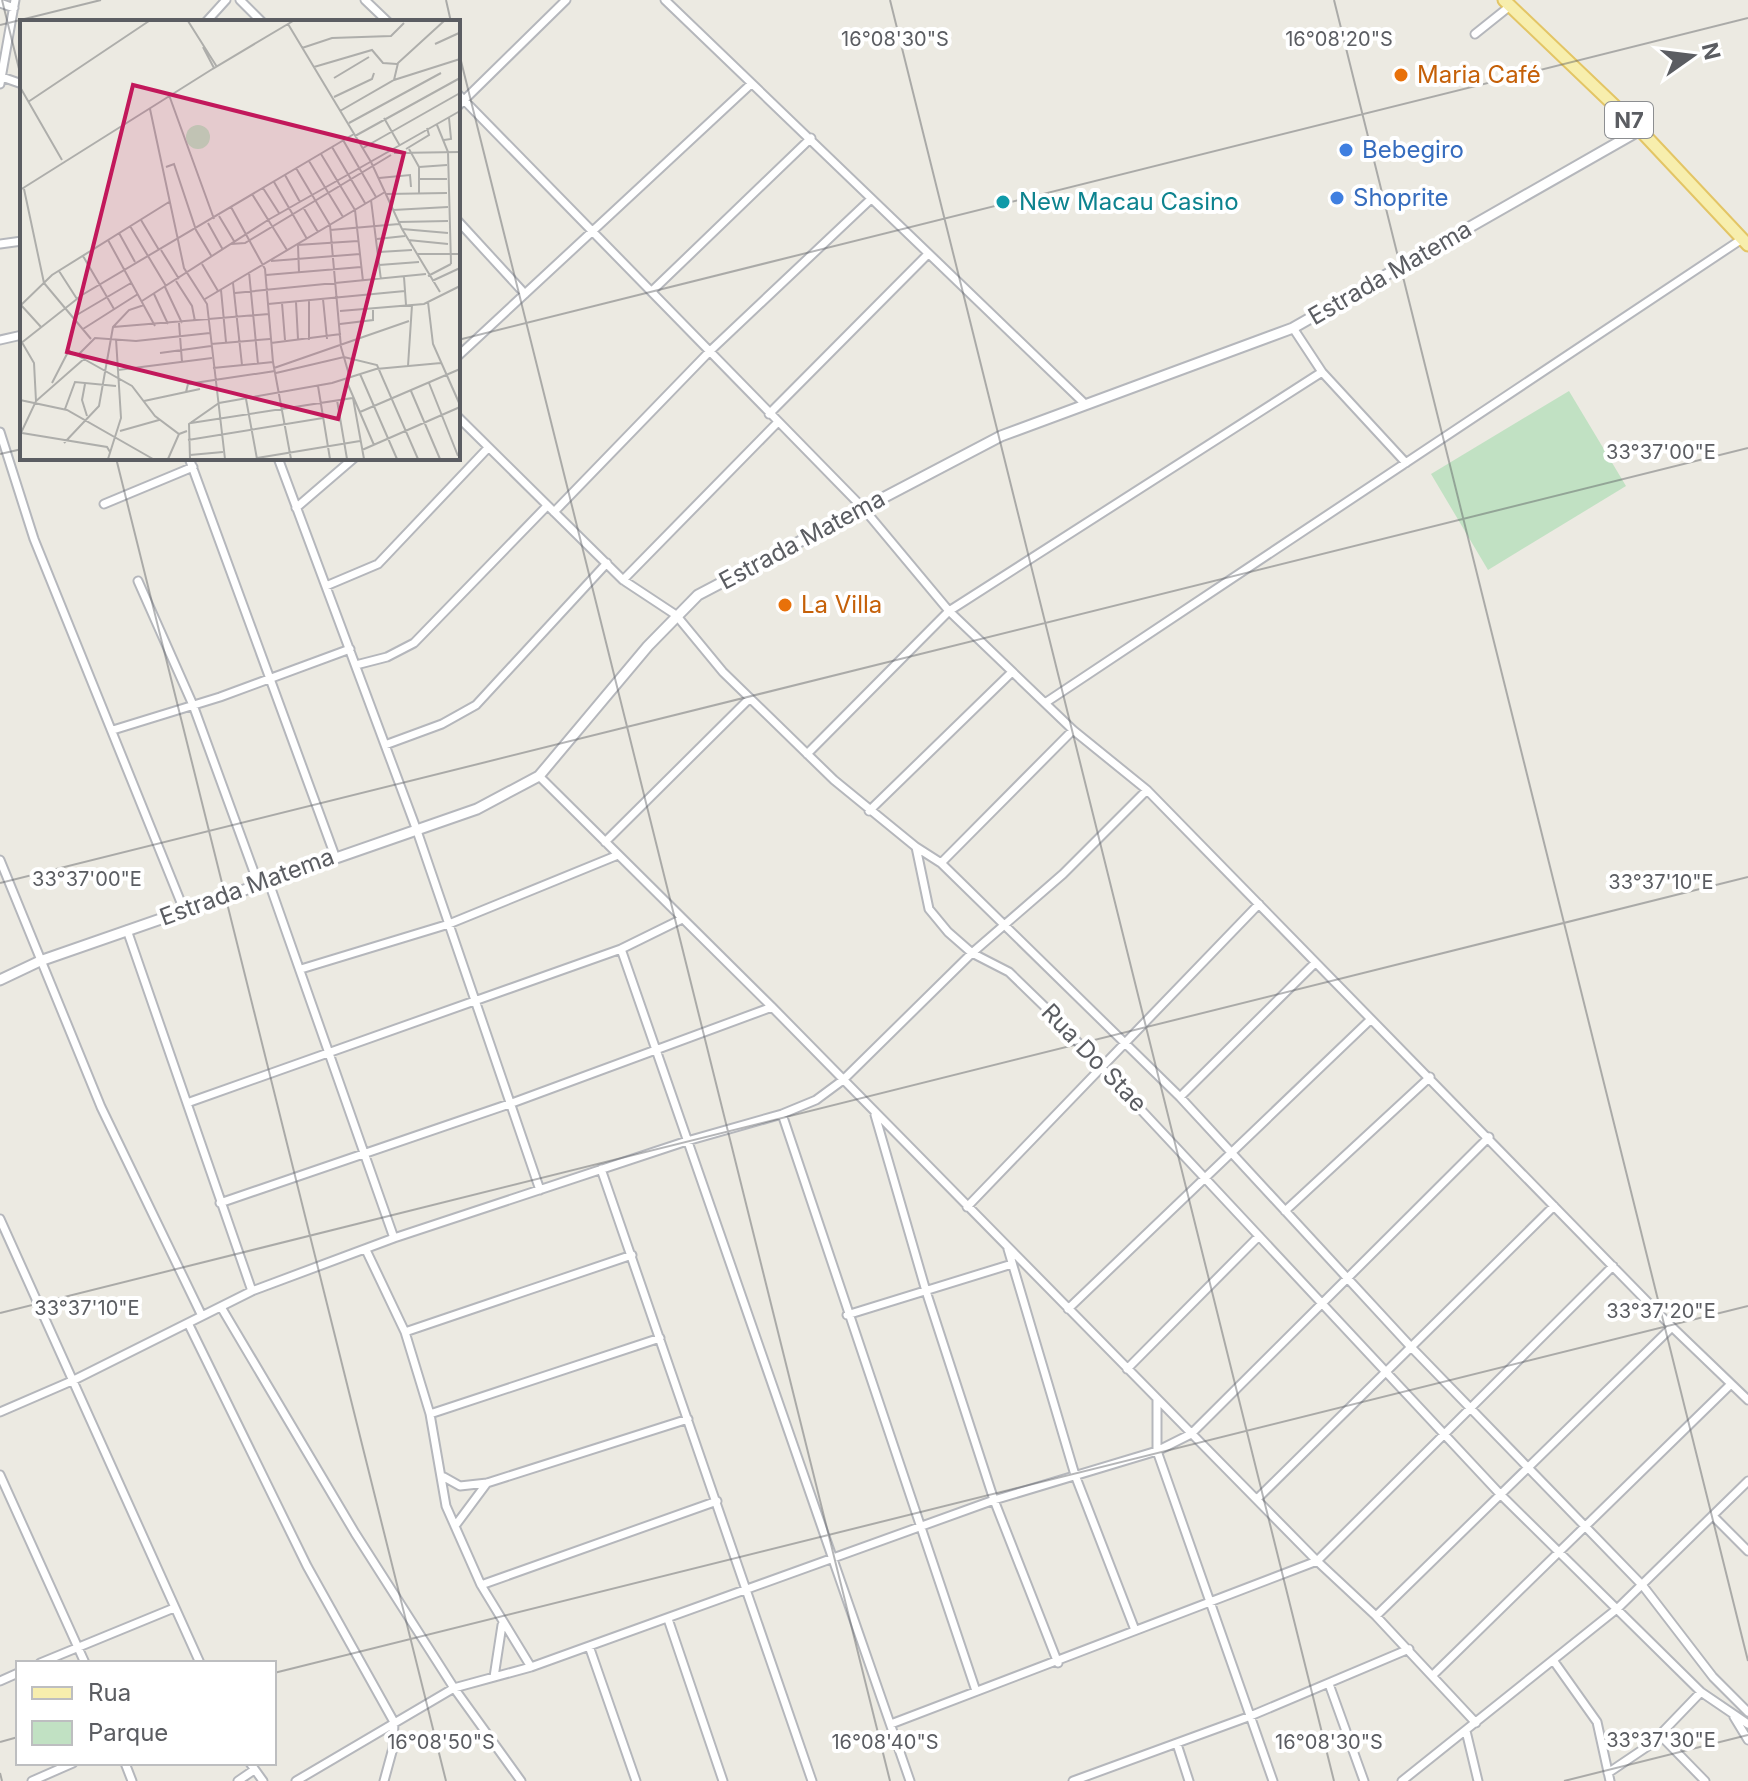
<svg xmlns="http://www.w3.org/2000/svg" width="1748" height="1781" font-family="Inter,sans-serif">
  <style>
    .green { fill: #c1e1c3 }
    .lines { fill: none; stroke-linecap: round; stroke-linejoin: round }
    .minor-casing { stroke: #b5b7bc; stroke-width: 11 }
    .tertiary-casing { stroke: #b5b7bc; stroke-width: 13 }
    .primary-casing { stroke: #e3c565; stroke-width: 15 }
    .minor { stroke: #fff; stroke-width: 7 }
    .tertiary { stroke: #fff; stroke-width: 9 }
    .primary { stroke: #f7eead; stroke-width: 11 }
    .ticks { fill: none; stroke: #5b5d62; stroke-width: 2; stroke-opacity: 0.45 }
    .food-dot { fill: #e8710a; stroke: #fff; stroke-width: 3 }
    .shop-dot { fill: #3f7fe0; stroke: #fff; stroke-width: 3 }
    .culture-dot { fill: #0f9aa8; stroke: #fff; stroke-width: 3 }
    .labels { text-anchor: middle; stroke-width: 8; stroke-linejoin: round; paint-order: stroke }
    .shield { fill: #fff; stroke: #8c8e91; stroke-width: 2 }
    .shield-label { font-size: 22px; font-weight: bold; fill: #5b5d62 }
    .food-label { font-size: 24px; fill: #c56008; stroke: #fff; text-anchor: start }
    .shop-label { font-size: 24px; fill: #366cbe; stroke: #fff; text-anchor: start }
    .culture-label { font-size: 24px; fill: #0d838f; stroke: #fff; text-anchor: start }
    .street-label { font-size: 24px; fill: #5b5d62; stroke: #fff }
    .inset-road { fill: none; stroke: #aeaeab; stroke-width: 2 }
    .view { fill: #c2185b; fill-opacity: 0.15; stroke: #c2185b; stroke-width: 4 }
    .inset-edge { fill: none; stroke: #5b5d62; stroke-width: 4 }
    .ticks-label { font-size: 20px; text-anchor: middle; fill: #5b5d62; stroke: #fff; stroke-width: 8; stroke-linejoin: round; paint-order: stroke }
  </style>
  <rect width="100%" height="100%" fill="#eceae2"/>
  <path class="green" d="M1569,391L1626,486L1488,570L1431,474Z"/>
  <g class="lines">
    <defs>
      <path id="minor" d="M240,0L262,22
        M365,0L388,22
        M665,0L1084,403
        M0,3L14,8
        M206,22L226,0
        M1475,34L1510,6
        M2,77L22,84
        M0,84L15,0
        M458,94L863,508L949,611L1073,730L1147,790L1672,1327L1748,1400
        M458,106L566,0
        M458,221L525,294
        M0,244L22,241
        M652,291L811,138
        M0,340L22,335
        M458,356L751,84
        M1322,372L1406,463
        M769,414L927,255
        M458,417L623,580L676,615L723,672L834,780L916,847L941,863L1180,1097L1411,1347L1643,1586L1713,1677L1748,1712
        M0,432L34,539L184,910
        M189,458L335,856
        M278,458L416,828L540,1190
        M104,504L193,467
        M296,508L354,458
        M554,512L710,351L871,199
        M623,580L777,423
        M138,581L193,705L258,883
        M326,586L378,564L487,449
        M356,665L387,657L414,643L547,506
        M1045,703L1742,239
        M113,730L220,697L350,649
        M385,745L442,724L476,705L607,563
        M807,754L949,611L1322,372L1293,328
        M539,776L772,1007L1317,1561L1376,1616L1476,1723
        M869,811L1012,672
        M605,842L750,698
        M916,847L929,909L948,932L972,953L1009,972L1044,1006L1500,1494L1701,1692L1748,1724
        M0,860L101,1107L202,1316
        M941,863L1073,730
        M268,880L394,1238
        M127,930L252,1291
        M621,949L910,1781
        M301,969L449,924L618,855
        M1180,1097L1315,963
        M187,1103L621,949L682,919
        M782,1114L976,1691
        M875,1115L926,1291L994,1500L1058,1663
        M601,1169L812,1781
        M220,1203L512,1103L772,1007
        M967,1207L1259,904
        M1285,1211L1430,1077
        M0,1219L200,1663
        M1008,1249L1075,1475L1135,1630
        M366,1250L405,1332L430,1414L446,1506L481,1585L531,1667
        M221,1307L355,1533L454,1688L521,1781
        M1068,1309L1369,1021
        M847,1315L1012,1264
        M189,1325L307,1566L394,1722L393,1748L384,1781
        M405,1332L632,1255
        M1127,1369L1259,1236
        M1157,1399V1451L1273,1781
        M0,1412L74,1380L252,1291L394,1238L687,1141L782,1114L816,1100L843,1080L972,953L1063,874L1147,790
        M430,1414L660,1338
        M0,1475L85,1663
        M444,1477L460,1486L487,1483L688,1419
        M1257,1499L1554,1206
        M1713,1516L1748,1551
        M455,1526L487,1483
        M481,1585L717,1501
        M1376,1616L1672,1327
        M668,1619L723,1781
        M589,1646L636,1781
        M1553,1660L1597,1722L1610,1781
        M40,1663L174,1608
        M1433,1675L1731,1384
        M494,1677L502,1625
        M0,1681L18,1673
        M1329,1684L1364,1781
        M1734,1717L1748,1740
        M891,1724L1317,1561L1613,1266
        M1466,1731L1478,1781
        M1660,1735L1705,1781
        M1177,1744L1189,1781
        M125,1763L132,1781
        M250,1763L263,1781
        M1608,1773L1651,1744L1701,1692
        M32,1781L73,1763
        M238,1781L254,1770
        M296,1781L454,1688L531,1667L994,1500L1157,1451L1191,1434L1489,1137
        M1073,1781L1248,1717L1409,1649
        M1402,1781L1618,1608L1748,1481"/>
      <path id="tertiary" d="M0,980L40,961L477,809L539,776L648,646L698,595L1001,436L1293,328L1640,130"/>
      <path id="primary" d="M1504,0L1640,130L1748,245"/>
    </defs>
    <use href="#minor" class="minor-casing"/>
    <use href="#tertiary" class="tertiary-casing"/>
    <use href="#primary" class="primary-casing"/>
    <use href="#minor" class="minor"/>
    <use href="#tertiary" class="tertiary"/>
    <use href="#primary" class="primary"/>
  </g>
  <path class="ticks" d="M2,0L22,81M446,0L451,22M890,0L1334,1781M1334,0L1748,1661M0,25L101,0M458,49L890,1781M458,340L1748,18M0,454L22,449M116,458L446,1781M0,883L1748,448M0,1313L1748,877M274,1673L1748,1306M0,1742L18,1737M0,1773L2,1781M1564,1781L1748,1735"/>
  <g class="food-dot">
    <circle cx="1401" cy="75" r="8"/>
    <circle cx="785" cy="605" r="8"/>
  </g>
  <g class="shop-dot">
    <circle cx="1346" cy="150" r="8"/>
    <circle cx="1337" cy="198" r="8"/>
  </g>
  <circle class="culture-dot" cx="1003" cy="202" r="8"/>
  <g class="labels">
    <rect class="shield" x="1605" y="102" width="48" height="36" rx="6"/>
    <g class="shield-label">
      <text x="1629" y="128">N7</text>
    </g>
    <g class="food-label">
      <text x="1417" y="83">Maria Café</text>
      <text x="801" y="613">La Villa</text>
    </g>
    <g class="shop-label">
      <text x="1362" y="158">Bebegiro</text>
      <text x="1353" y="206">Shoprite</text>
    </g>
    <g class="culture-label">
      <text x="1019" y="210">New Macau Casino</text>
    </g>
    <g class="street-label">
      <text transform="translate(1390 273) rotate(-30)" y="8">Estrada Matema</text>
      <text transform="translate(802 540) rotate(-28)" y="8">Estrada Matema</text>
      <text transform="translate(247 887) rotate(-20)" y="8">Estrada Matema</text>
      <text transform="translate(1094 1058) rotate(46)" y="8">Rua Do Stae</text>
    </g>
  </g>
  <g transform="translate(20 20)">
    <rect width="440" height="440" fill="#eceae2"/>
    <path d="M166 117a12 12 0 1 1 24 0a12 12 0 1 1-24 0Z" fill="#c1e1c3"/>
    <path class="inset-road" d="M168,1L197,47M268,4L351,142L382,209L420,272M415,24L439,13M183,27L194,48L273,1M282,28L312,18L371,16L384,3M294,47L352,30L363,43L377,44M314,58L349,37M374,60L378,43L424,1M0,67L42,140M149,75L194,199M314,77L352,59L354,53M8,82L129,1M130,89L164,248L187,284L205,439M320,91L374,60L440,39M364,98L380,126M329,103L421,53M417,105L428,132L431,244M335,116L440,58M323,120L356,177M424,120L431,119L429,98M312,127L345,183M343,128L440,73M386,129L409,115L407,108M389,129L399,147V174M374,133L440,132M301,134L335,190L343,261M289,141L323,197M146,147L154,144L176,210L192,237M399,147L427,145M276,148L310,205L321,327L330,358M265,155L280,182M359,158L390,155L391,167M399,159H427M254,162L287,219M243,168L259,193M4,169L24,263L71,319M0,170L194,48M232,174L267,230M366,174L427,173M351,180L361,260M211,187L245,249L253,342L271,439M283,187L298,212M373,190L428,187M199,196L214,221M121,200L139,230M378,202L428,201M188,203L203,230M110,206L146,266M382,209L428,213M310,210L379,204M99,213L115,242M357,219L385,216M88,220L135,306M388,220L428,224M211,224L225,223L371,135M277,225L338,221M278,225L279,252M141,230L159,259M359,232L392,230M396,234H440M63,236L94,289M251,241L340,234M182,244L198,271M359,245L399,242M39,251L57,279M229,252L238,344M246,255L341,247M408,256L431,244M384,257L386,285M156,261L172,286L175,301M412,261L440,248M213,263L222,345M145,267L162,303M201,270L206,322M215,273L406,254M134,274L148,304M185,279L365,172M303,279L307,319M122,281L248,200L440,91M276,282L278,319M408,282L413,324L440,385M262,283L265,320M248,284L385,271M1,285L21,307M0,286L32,255L149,182M320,291L404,284L440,266M55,296L111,263M159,303L162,342M320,304L353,300V288M93,307L249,294M63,309L118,274M0,319L14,343L16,381M289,320V281M251,323L321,314M0,324L62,275L334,114M191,324L250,319M46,329L112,366L135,396L159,414L167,411M140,333L191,326M59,334L75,318L116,321L190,313M388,346L392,285M193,348L253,342M254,348L389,301M98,350L192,338M256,353L324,337L357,345L398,439M340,354L377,439M326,360L354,425M32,363L49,330M409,363L438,436M65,364L62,380L67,396M298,366L310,439M391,371L420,439M166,372L168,364L255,351M226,379L237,439M0,380L47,390L133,439M317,380L327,439M124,381L180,369M45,389L55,362L96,366M340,392L440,349M171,403L333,378L344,439M100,411L139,400M2,413L87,427L90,432M0,415L16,381L65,338M168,420L303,398M44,423L79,386L93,307L109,290L124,285M342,430L440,387M170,435L203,432M237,438L340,421M88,439L101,398L96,319M148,439L159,414M170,439L169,404L199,383L312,363L356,349L421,343"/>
    <path class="view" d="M113,65L384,133L318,399L47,332Z"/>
    <rect width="440" height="440" class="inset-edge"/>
  </g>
  <g class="ticks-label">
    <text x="895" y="46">16°08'30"S</text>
    <text x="1339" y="46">16°08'20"S</text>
    <text x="1661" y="459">33°37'00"E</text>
    <text x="87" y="886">33°37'00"E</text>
    <text x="1661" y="889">33°37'10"E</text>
    <text x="87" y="1315">33°37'10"E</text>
    <text x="1661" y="1318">33°37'20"E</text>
    <text x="1661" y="1747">33°37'30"E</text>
    <text x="441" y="1749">16°08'50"S</text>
    <text x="885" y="1749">16°08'40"S</text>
    <text x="1329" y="1749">16°08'30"S</text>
  </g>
  <rect x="16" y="1661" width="260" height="104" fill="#ffffff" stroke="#bdbec0" stroke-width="2"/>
  <rect x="32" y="1687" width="40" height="12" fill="#f7eead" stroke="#bdbec0" stroke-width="2"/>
  <text x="88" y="1701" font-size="24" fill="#5b5d62">Rua</text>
  <rect x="32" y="1721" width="40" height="24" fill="#c1e1c3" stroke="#bdbec0" stroke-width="2"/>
  <text x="88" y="1741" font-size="24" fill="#5b5d62">Parque</text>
  <g transform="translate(1692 56) rotate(76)" stroke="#ffffff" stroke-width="6" paint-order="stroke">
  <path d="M0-6L14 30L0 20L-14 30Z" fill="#5b5d62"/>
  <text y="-12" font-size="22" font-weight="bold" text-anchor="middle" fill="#5b5d62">N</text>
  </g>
</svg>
